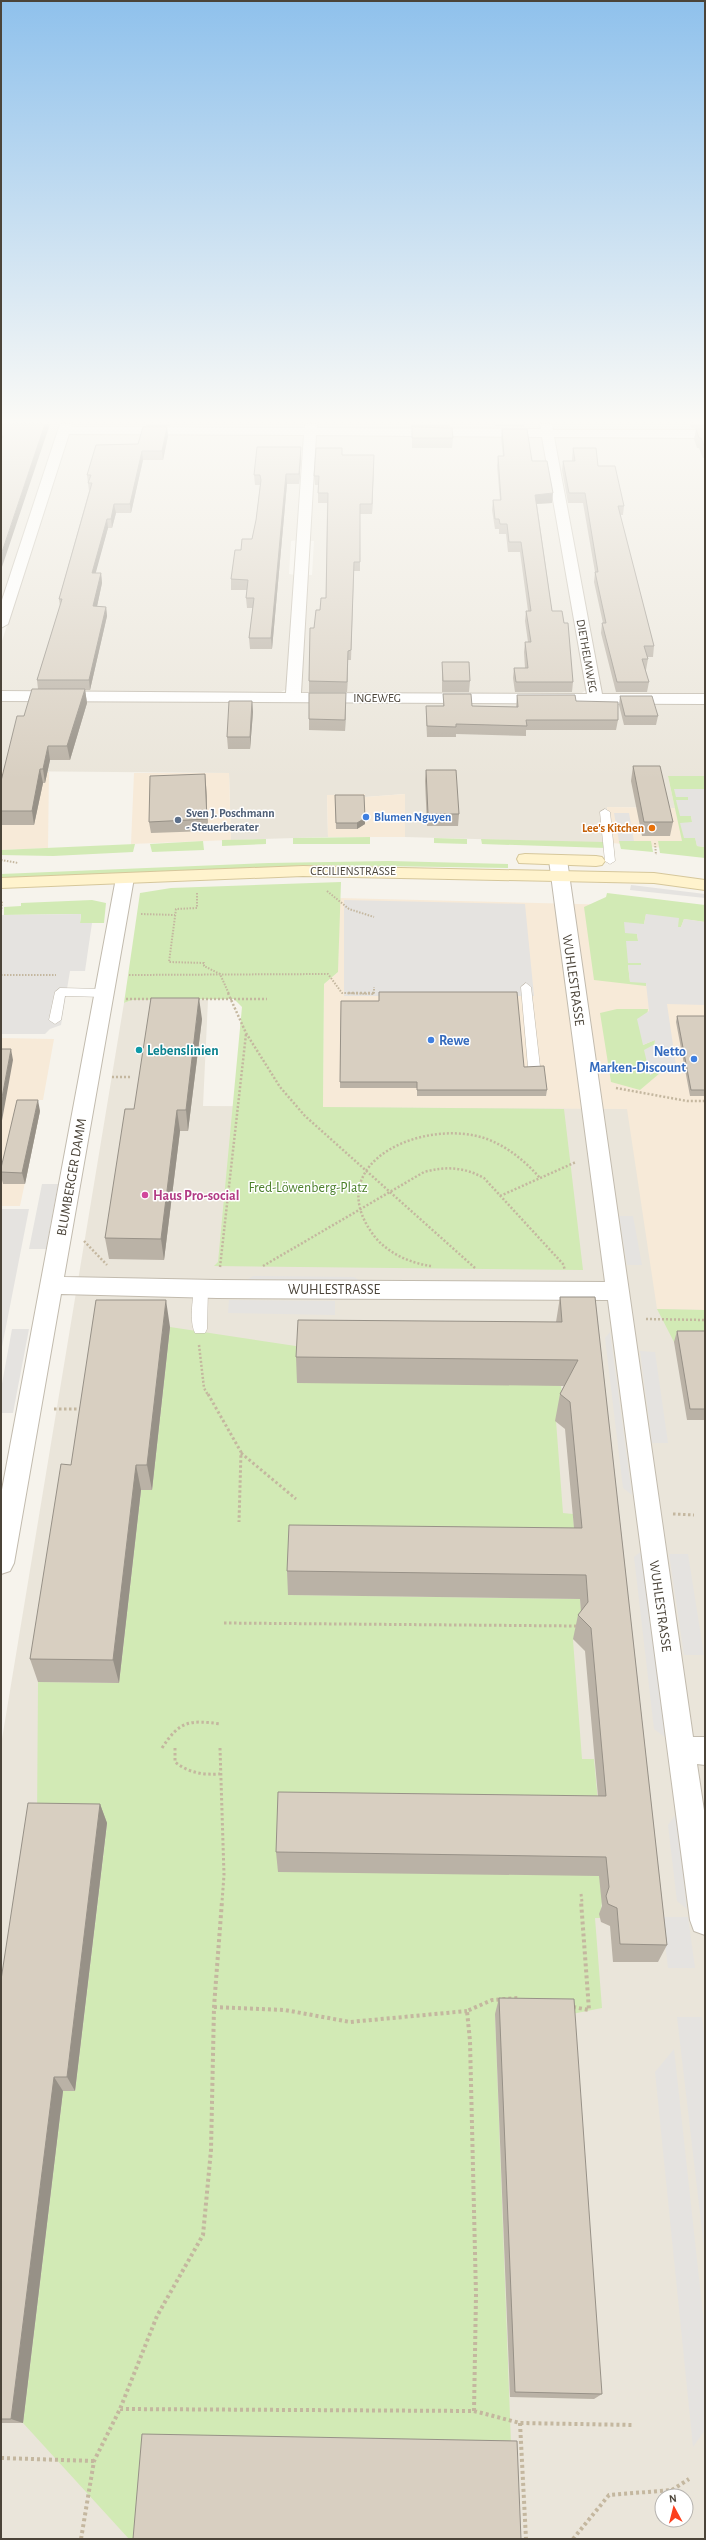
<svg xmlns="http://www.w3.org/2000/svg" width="706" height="2540" font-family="'Alegreya Sans',sans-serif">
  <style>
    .residential { fill: #eae5da; fill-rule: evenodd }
    .commercial { fill: #f7ead8 }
    .green { fill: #d2eab5 }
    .parking { fill: #e5e3e0 }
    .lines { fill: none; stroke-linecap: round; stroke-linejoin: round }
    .lane-casing { stroke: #c2bbae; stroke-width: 1 }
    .street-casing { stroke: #c2bbae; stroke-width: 2 }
    .secondary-casing { stroke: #d6c79b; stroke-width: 2 }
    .path-far3 { stroke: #c4b79f; stroke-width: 2; stroke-dasharray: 1.5 1.5; stroke-linecap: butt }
    .path-far2 { stroke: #c4b79f; stroke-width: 2.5; stroke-dasharray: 2 2; stroke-linecap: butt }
    .path-far1 { stroke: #c4b79f; stroke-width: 3; stroke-dasharray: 2.5 2.5; stroke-linecap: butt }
    .path { stroke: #c4b79f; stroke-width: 4; stroke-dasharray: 3 3; stroke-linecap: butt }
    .lane { fill: #fff; fill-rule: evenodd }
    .street { fill: #fff; fill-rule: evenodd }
    .secondary { fill: #fff3cd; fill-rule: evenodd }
    .wall { fill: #bab2a6 }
    .shaded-wall { fill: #979187 }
    .building { fill: #d8cfc1; stroke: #979187 }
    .shop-dot { fill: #3f7fe0; stroke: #fff; stroke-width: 1.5 }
    .service-dot { fill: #5c6f8a; stroke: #fff; stroke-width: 1.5 }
    .food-dot { fill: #e8710a; stroke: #fff; stroke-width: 1.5 }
    .culture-dot { fill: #0f9aa8; stroke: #fff; stroke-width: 1.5 }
    .hotel-dot { fill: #d1479c; stroke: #fff; stroke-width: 1.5 }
    .labels { text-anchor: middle; stroke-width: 3; stroke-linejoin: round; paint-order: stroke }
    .far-street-label { font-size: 12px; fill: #4b4439; stroke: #fff }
    .far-service-label { font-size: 12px; font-weight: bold; fill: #4e5e75; stroke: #fff; text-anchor: start }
    .far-shop-label { font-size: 12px; font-weight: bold; fill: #366cbe; stroke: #fff; text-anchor: start }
    .far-food-label { font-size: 12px; font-weight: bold; fill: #c56008; stroke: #fff; text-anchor: end }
    .street-label { font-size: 14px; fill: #4b4439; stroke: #fff }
    .shop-label { font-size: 14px; font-weight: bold; fill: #366cbe; stroke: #fff; text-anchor: start }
    .culture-label { font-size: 14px; font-weight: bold; fill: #0d838f; stroke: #fff; text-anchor: start }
    .park-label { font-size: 14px; fill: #4a7f2a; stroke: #fff }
    .hotel-label { font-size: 14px; font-weight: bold; fill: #b23c85; stroke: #fff; text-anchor: start }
  </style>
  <rect width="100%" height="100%" fill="#f6f3ec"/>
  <path class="residential" d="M1,424H60L1,602Z
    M72,424H308V427L301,430L75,429L72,426Z
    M315,424H542V428L537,431L322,430L315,427Z
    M549,424H705V432L557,431L550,428Z
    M76,434L301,435L307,438L298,540L291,541L289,574L296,575L287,689L279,693L1,691V644L68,437Z
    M321,435L537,436L543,439L586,690L579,695L304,693L298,689L305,575H312L314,541H307L314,438Z
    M557,437H705V695H605L597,690L552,439Z
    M1,700L705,704V776H668L675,808L607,807L612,843L405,837V794L365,797V795H327L328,837L231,840L229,773L1,771Z
    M132,1000H208L203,1106L705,1109V2539H1V1745L124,1003ZM662,2496H686V2520H662Z"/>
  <path class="commercial" d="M1,771L49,772L48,848L1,850Z
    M134,773H229L231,840L131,844Z
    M668,776H705V852L612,843L607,807L675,808Z
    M365,794V797L405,794V837H328L327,795Z
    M339,898L617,905L705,917V1310L657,1309L627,1109L323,1107L324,984L338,972Z
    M1,1038L54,1039L43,1100H37L40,1111L20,1206H1Z"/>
  <path class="green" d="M668,776H705V789H674L688,797L689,800H677L691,816L697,846L705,847V858L660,853L658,841H682Z
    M370,837V844H293V838Z
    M434,838L467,839V844L434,843Z
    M266,839V844L222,846V840Z
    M481,839L605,842L606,848L482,844Z
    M203,841L204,850L152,852L150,844Z
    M619,841H651L653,852L621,849Z
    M135,844L133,852L53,856L1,855V850Z
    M389,861L508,864V868L317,865L1,878V874L269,863Z
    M341,882L338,972L324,984L323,1107L564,1109L583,1270L214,1266L218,1262L242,1007L234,999L132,1000L124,1003L140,893L171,888Z
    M607,893L705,905V922L684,919L681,927H678L646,914L644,924L637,934L642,965H628L630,982H646V986L594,980L584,907L606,897Z
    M92,900L106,903L104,923H80L81,914L4,915V907L21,906V903Z
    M617,1009H648L643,1045L655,1040L650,1075L658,1070L660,1073L640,1090L611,1082L600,1013Z
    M657,1309L705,1310V1342H674Z
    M170,1327L561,1386L564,1413L556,1421L563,1513L573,1514L576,1553L288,1595L580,1599L583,1632L573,1640L582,1759H594L605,1876L600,1918H595L602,2008L567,2015L495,2014L511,2444L141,2539H129L23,2423L63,2091H75L107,1824L37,1823L38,1682L119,1683L141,1490H152Z"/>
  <path class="parking" d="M674,789H705V847L697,846L695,838H684L680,823L692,822L691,816H680L676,800H688V797H676Z
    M614,813H629L634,841H619Z
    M631,885L705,894V898L630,890Z
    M344,900L525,904L534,996H344Z
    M81,914L80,923H92L85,971H70L61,1025L50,1029L45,1034H1V915Z
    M646,914L679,918L678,927H681L684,919L705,922V1005L667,1004L677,1072L660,1073L658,1070L650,1075L644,1050L655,1044V1040L643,1045L637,1019L649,1011L646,983L630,982L628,965H641V963H628L626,941H638L637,934L625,933L624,922L644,924Z
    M42,1184H58L46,1249H29Z
    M1,1209H29L1,1352Z
    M619,1216H633L642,1265H627Z
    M253,1276L354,1277L363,1283L243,1282Z
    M229,1300L335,1301V1315L228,1313Z
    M12,1329H29L13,1413H1V1389Z
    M610,1332L632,1495L623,1488L605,1338Z
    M640,1351L655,1352L668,1443H652Z
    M642,1551L666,1738L654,1729L634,1557Z
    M669,1554H688L704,1655H684Z
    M676,1814L687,1909L677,1901L668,1825Z
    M662,1917H688L695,1968H668Z
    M677,2017H702L705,2041V2256Z
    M674,2049L705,2333V2430L693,2447L655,2072Z"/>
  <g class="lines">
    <defs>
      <path id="lane" d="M605,809L610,812L615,861L610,864L605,861L600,812Z
        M526,983L531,987L540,1067L534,1071L528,1067L521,987Z
        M60,988L104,989L110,993L104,997L65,996L61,1020L55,1024L49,1020L55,992Z
        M201,1283L206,1284L208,1288L207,1329L205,1333H195C189,1320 193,1301 194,1288L196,1284Z"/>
      <path id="street" d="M60,424H72L71,427L305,428V424H317V428L541,429L540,424H552L553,430H705V438L554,437L602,694H705V704L1,701V691L286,693L304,435L69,434L8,624L1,628V603ZM316,435L542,437L587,694L301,693Z
        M558,855L564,856L567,860L693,1737H705V1765L697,1764L705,1817V1935L694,1931L690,1920L608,1300L217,1298L61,1294L14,1563L10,1571L1,1574V1495L116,878L119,874H131L134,878L64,1277L217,1280L605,1282L549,860L552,856Z"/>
      <path id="secondary" d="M525,854L596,856L602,857L605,861L602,865L596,866L519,863L517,859L519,855Z
        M303,866L654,873L705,880V890L654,883L303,876L1,888V878Z"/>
    </defs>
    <use href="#lane" class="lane-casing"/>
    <use href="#street" class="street-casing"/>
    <use href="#secondary" class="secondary-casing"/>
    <path class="path-far3" d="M655,843L656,855
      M1,860L18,863
      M327,891L349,909L374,917
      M197,893V908L176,909L169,962L204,963V966L220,974L229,994
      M1,912L2,901
      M141,914L175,915
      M1,975H56
      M129,975L328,974L342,993L374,994V987"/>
    <path class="path-far2" d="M228,993L246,1033L280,1087L305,1116L475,1268
      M348,993H374
      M126,999H153
      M198,999H267
      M112,1077H132
      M616,1088L687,1101H705
      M500,1196L576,1162
      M84,1241L107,1265
      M263,1266L424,1172C446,1166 464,1167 484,1178L563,1264L565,1270
      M431,1266C409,1263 385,1252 372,1233C321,1161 426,1117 487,1139C508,1147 525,1161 540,1178
      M220,1267L246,1034
      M646,1319L705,1320
      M199,1345L204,1388L208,1395"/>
    <path class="path-far1" d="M208,1394L241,1452L239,1522
      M54,1409H83
      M241,1453L296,1499
      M673,1514L694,1515
      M224,1623L578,1626
      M162,1748C180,1720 190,1720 221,1724
      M175,1748V1762C189,1773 203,1775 220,1774
      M220,1748L224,1875L222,1902
      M581,1894L582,1902"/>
    <path class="path" d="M214,2007L285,2010L350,2022L467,2011
      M573,2007L589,2010L581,1901
      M120,2409L474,2411L520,2423L634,2425
      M474,2411L476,2295L470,2041L467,2011L492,2000L518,1998
      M520,2423L526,2539
      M1,2458L94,2461
      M81,2539L94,2461L120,2409L157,2316L203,2235L211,2150L214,2007L222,1901
      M573,2539L609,2495L672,2490L689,2479"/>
    <use href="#lane" class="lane"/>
    <use href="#street" class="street"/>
    <use href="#secondary" class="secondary"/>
  </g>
  <path class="wall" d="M146,424H171L170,426H146Z
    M411,424H450V427H411Z
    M495,424H524V427L495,426Z
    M690,424H705V458H703L699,448H697L694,439L696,429H699L691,428Z
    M167,427L168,436L163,460H143L131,513H116L112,528H108L95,573H101L102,583L97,606L106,607L107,616L90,690H85L87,703L70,760H50L45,783H43L34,825H1V781L24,716L38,689L37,680L60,606L59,599L89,491L87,475L138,444Z
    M412,427L453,438L452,448H412Z
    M502,429L532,461L552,503L537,504L552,611L573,682L572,692H515L513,678L514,668H525L524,652L525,642H528L525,621L526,611H528L520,552H508L506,534H499V529H495L492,510L493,500H500L497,466L498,456H503L501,438Z
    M301,447V457L299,484H287L272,649H250L249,638L253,608H247L246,598L247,590H231V579L241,550L252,539L256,520L260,485H255L254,475Z
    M573,448L598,466L624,506L623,515H620L654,646L653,657H647L648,659L646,670H645L649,682L647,692H616L601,633L602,623H603L594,582L595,572L583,503H568L562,470L563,461H572V458Z
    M342,455H374L372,514H360V571H354L351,660H348L347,692H309V681L314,628L320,610L326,598L327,503H318V485H315L314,476Z
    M442,662L470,681L469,692H442Z
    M346,693L345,731L309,730V719Z
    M443,694L472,706L516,707L517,695L576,701L618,720L616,730H526V736L456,734V737H427L426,716V706H443Z
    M620,696L658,716L656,725H624L619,705Z
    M252,701L253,712L250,749H228L227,737Z
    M633,766L673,822L670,836H642L631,781Z
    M426,770L459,814L458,826H427L425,781Z
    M206,785L208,831L151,833L149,822Z
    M335,795L365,824L357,829H336Z
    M341,1001L524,1067L547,1090L546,1096H417V1088H340Z
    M677,1016H705V1096H690L676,1022Z
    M202,1019L188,1131H180L164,1260L109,1259L105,1238L134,1109Z
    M40,1111L25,1184H3L1,1176V1168Z
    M560,1297H595L667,1945L658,1962H613L610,1926L601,1922L599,1914L602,1906L599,1876L278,1872L276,1852L598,1796L585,1651L573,1639L578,1615L581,1612L580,1599L288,1595L287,1571L574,1528L565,1429L555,1421L560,1394L564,1386L297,1383L296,1357L556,1322Z
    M170,1327L152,1490H141L119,1683L38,1682L30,1659L71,1465Z
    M677,1331H705V1420H687L674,1342Z
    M100,1804L107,1823L75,2091H63L23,2423H1V1980Z
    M499,1998L602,2394L594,2399L510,2397L495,2014Z"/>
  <path class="shaded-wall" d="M45,424H50L1,570V555Z
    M167,427L168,436L163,460L162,451Z
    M301,447V457L299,484V474Z
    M142,451L143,460L131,513L130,504Z
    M374,455V464L372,514V504Z
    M286,474L287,484L272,649L271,638Z
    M553,493L552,503L534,504L535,495Z
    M114,504L116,513L112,528L111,519Z
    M107,519L108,528L93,583L92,573Z
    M101,573L102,583L95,616L93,606Z
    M106,607L107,616L90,690L89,680Z
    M348,651V660L347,692V682Z
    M85,689L87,703L70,760L67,746Z
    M346,693V704L345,731V720Z
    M252,701L253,712L250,749V737Z
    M48,746L50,760L45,783L43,769Z
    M40,769L43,783L34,825L32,811Z
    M205,774L206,785L208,831L207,819Z
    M365,818V824L357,829V823Z
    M199,998L202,1019L188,1131L186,1110Z
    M11,1049L13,1060L1,1126V1103Z
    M38,1100L40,1111L25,1184L22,1173Z
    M177,1110L180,1131L164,1260L161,1239Z
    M166,1300L170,1327L152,1490L147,1465Z
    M136,1465L141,1490L119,1683L113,1660Z
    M100,1804L107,1823L75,2091L67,2077Z
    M54,2077L63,2091L23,2423L11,2419Z"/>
  <path class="building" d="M1,424H45L1,555V440L3,436H1Z
    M143,427H167L162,451H142L130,504H114L111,519H107L92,573H101L93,606L106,607L89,680H37L62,599H59L92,483H88L91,475H87L96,445L138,444Z
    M412,427L452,428L453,438H412Z
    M502,429H527L532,461H547L553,493L535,495L552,611H562L564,623H568L573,682H516L514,668H528L525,642H531L526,611H531L521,542H509L507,524H500L499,519H495L493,500H501L498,456H504Z
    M696,429H705V448L701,438H699Z
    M257,447H301L299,474H286L271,638H249L254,598H246L248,580L231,579L235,550H241L242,539H252L256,520L261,480L260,475H254Z
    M316,448H342V455H374L372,504H360V562H354L351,650L348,651L347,682L309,681L310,628H314L316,610H320L321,598H326L328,493H318L319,476H314Z
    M573,448H596L598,466H615L624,506H618L654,646H644L648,659H642L649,682H617L602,623H606L595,572H598L585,493H569L563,461H575Z
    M442,662H469L470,681H443Z
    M32,689H85L67,746H48L43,769H40L32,811H1V781L17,716H24Z
    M309,693H346L345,720L309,719Z
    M443,694H471L472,706L518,707L517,695H575L576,701L618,702V720H526L527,726L456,724V727L427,726L426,706H444Z
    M620,696H652L658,716H625Z
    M229,701H252L250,737H227Z
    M633,766H660L673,822H644Z
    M426,770H456L459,814H428Z
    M205,774L207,819L149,822L150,776Z
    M335,795H364L365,818L357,823H336Z
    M379,992H517L524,1067L544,1066L547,1090H417V1082H340L341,1001H379Z
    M151,998H199L186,1110H177L161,1239L105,1238L125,1109H134Z
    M677,1016H705V1090H691Z
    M1,1049H11L1,1103Z
    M17,1100H38L22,1173L1,1172V1168Z
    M560,1297H595L667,1945L620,1944L617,1908L608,1904L606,1896L609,1887L606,1857L276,1852L278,1792L606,1796L591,1628L578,1615L588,1602L586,1575L287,1571L289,1525L582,1528L570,1402L560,1394L578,1360L296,1357L298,1320L562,1322Z
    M96,1300H166L147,1465H136L113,1660L30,1659L61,1464L71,1465Z
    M677,1331H705V1409H690Z
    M28,1803L100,1804L67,2077H54L11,2419H1V1980Z
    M499,1998L574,1999L602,2394L515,2392Z
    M142,2434L517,2441L521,2539H133Z"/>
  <linearGradient id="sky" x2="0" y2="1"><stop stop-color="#8fc1ec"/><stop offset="0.54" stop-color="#fbfaf6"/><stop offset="1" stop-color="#fbfaf6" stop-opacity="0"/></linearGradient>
  <rect width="706" height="780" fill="url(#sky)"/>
  <g class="shop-dot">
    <circle cx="366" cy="817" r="4"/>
    <circle cx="431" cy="1040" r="4"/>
    <circle cx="694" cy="1059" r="4"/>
  </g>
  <circle class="service-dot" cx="178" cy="820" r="4"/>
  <circle class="food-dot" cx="652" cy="828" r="4"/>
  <circle class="culture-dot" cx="139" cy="1050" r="4"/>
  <circle class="hotel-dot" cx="145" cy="1195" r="4"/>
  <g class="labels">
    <g class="far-street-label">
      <text transform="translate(587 656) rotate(80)" y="4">DIETHELMWEG</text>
      <text x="377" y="702">INGEWEG</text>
      <text x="353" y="875">CECILIENSTRASSE</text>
    </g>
    <g class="far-service-label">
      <text x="186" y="817">Sven J. Poschmann<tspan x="186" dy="14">- Steuerberater</tspan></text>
    </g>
    <g class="far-shop-label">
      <text x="374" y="821">Blumen Nguyen</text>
    </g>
    <g class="far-food-label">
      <text x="644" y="832">Lee's Kitchen</text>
    </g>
    <g class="street-label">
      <text transform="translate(574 980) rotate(82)" y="5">WUHLESTRASSE</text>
      <text transform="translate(71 1177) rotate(-80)" y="5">BLUMBERGER DAMM</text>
      <text x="334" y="1294">WUHLESTRASSE</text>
      <text transform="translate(661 1606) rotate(82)" y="5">WUHLESTRASSE</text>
    </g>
    <g class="shop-label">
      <text x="439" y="1045">Rewe</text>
      <text x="686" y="1056" text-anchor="end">Netto<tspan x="686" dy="16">Marken-Discount</tspan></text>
    </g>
    <g class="culture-label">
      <text x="147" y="1055">Lebenslinien</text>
    </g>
    <g class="park-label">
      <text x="308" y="1192">Fred-Löwenberg-Platz</text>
    </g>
    <g class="hotel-label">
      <text x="153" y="1200">Haus Pro-social</text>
    </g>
  </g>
  <rect width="706" height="2540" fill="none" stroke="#4b4439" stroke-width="4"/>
  <g transform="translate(674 2508) rotate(353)"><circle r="19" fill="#ffffff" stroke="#b7b4b0"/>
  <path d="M0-3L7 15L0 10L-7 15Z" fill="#fc3f1d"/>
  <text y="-6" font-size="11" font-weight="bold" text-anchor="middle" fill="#4b4439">N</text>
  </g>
</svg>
